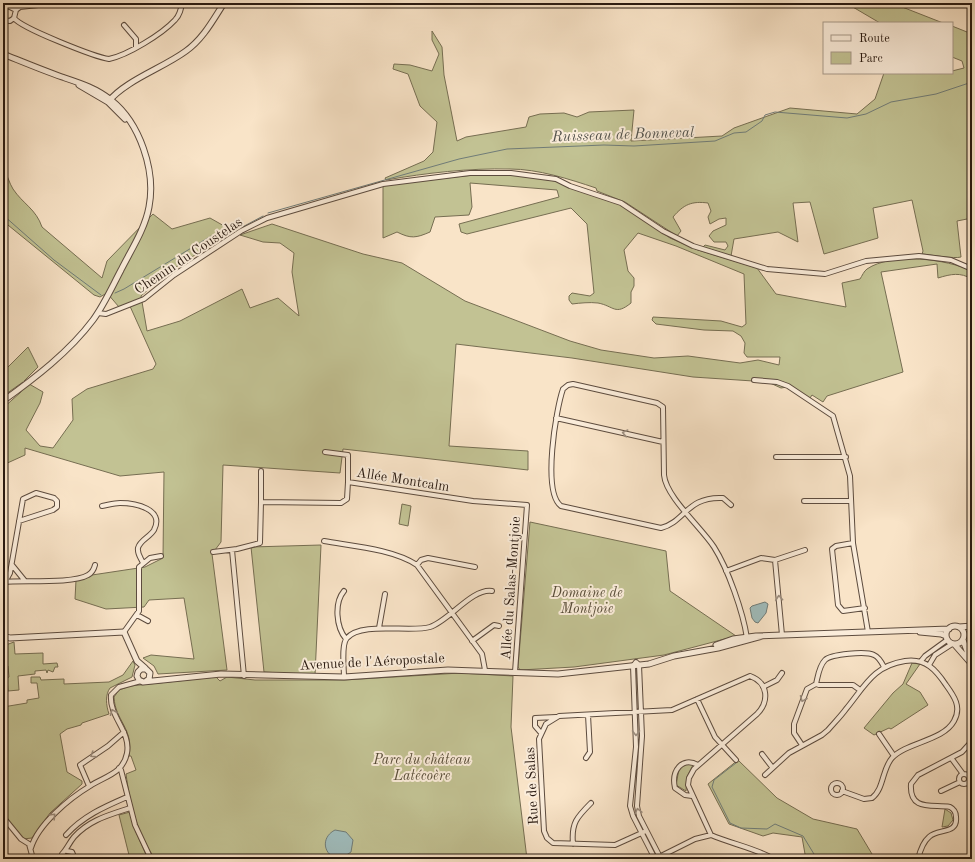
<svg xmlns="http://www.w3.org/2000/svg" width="975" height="862" font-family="'Old Standard TT',serif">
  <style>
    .green { fill: #c2c293; stroke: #766e52 }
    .water { fill: #a0bdbd; stroke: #707c78 }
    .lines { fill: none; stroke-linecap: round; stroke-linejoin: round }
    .stream { stroke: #707c78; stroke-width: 1 }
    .minor-casing { stroke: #5d4c3f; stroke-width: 6 }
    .tertiary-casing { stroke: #5d4c3f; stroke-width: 7 }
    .minor { stroke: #fbeddb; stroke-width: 4 }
    .tertiary { stroke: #fbeddb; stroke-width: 5 }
    .oneway { stroke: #9c8e80 }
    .labels { text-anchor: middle; stroke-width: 4; stroke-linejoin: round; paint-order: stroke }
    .street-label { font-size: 14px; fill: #291a11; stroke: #fbeddb }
    .park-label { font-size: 14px; font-style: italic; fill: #574c38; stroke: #fbeddb }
    .water-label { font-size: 15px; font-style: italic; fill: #53534d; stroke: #fbeddb }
  </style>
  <rect width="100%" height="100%" fill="#f9e4c8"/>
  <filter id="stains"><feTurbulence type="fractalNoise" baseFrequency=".005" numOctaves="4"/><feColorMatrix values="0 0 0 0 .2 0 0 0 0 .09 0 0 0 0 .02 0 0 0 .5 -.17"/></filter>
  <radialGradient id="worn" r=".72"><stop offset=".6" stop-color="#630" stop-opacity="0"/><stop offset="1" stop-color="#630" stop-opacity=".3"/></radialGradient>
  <path class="green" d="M846,3H892L943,23H880Z
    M952,26L972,34V218L957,221L961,257C954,259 932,255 922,254L923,251L912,200L873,208L878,238L824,254L810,202L793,203L798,242L778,232L734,239L731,256L703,247L705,245L725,250L728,246L726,242H714L709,236L713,231L726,225V218L719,219L710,224L708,217L711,211L708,203C692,201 684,204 673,217L681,231L677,236L625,202L597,191L596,188C569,179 538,169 510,169C469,168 426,173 386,180L385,178L424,161L433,152L437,122L420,106L408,74L393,69L394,64L410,65L432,71L439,54L432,40V31L442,47L444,75L457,141L466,137L526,127L529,117L540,114L564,113L577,117L589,112L634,110L631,141L722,136L734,128L790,108L857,114L875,99L884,73H952V71L964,68L962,61L952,57Z
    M3,169C8,175 9,183 13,189C23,204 36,209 42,227L102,278L107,261L153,214L172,229L210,218L233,231L168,272L141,296L147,331L180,321L242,289L250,308L278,298L299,316L292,272L294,253L280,243L263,242L240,235L272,224L363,254L402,263L465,301L570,341L601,350L654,358L688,356L740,363L758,360L779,365L780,357H747L744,353L745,343L741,336L733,331L704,330L656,324L652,320L653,317L721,321L742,327L746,324L744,274L676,246L638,233L624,250L628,271L634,278V286L631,292V303C615,316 614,306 598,303C590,302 580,303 572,304L569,300V296L572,293L590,296L594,293L587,224L571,208L467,234L461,232L459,224L559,197L557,190L470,183L472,207L469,215L435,217L430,232C416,238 411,239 397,232L383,238V185L483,174H511L555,181L615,202L632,211L670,238L698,250L757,268L776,294L846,307L842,283L860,279C862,276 864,271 867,269C892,252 947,259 972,271V279C960,272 951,274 938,278L937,264L881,272L903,372L827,396L823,402L812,395L808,401L787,387L781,388L768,382L693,377L572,358L456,344L449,446L528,451V470L343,449L340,473L223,465L221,542L212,554L227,670L158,674L154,666L143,658L151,655L194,659L184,598L149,600L144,607L106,609L75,599L76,580L92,575L145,567L163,558L164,472L120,476L25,448V455L3,465V408L21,392L23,382L3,396V372L28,347L38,367L24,381L43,392L40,403L26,430L40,446L53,448L73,420L72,399L87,389L153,369L156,364L129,304L119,307L107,293L100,297L94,295L3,221Z
    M402,504L411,506L408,526L399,524Z
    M530,522L666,551L670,591L736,636L664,655L574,667L520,670L518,667Z
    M321,545L315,675L264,672L251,547Z
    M14,642L15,654L43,653V664L57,663L58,667H55L53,672L48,670L47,673L46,670L35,671V674L18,676L19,690L8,691L7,678L9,677L8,666H3V646Z
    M133,661L135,665L132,677L110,688C105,695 106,705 109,714L82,723L81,725L67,729L60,734L67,772L82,781V784L50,813L32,838L23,839L3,813V707L27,703V700L39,698L37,683H31V677H40L41,680L64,679V684L109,682L123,675Z
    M912,663L920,664L906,684L920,692L928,705L891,729L889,728L874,735L864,728L893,693L903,684Z
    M460,673L513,676L511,727L527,859H155C137,833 130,804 126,774L136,770L131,756H129C134,728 115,721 114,697L119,690L130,686L216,677L220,681L227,677L255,680H344Z
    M738,760L777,798L813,819L857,829L875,859H810L805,854L802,837L773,833L763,836L729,824L708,784Z
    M682,763L693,765L687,777L686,791L676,785L680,764Z
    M945,809L951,813L953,820L948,826L942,827Z
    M130,812L136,832L148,859H130L119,815Z"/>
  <path class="water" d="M765,602L768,604L766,613L758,623L755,622L752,618L750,608L752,606Z
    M335,830L346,832L353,840L351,852L342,858L333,857C322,850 323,836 335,830Z"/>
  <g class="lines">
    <path class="stream" d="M268,213L459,159L507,149L604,145L634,146L715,141L734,133L746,132L762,121L765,115L775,112L847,118L866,114L891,102L936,94L972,82
      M3,215L54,260L101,295
      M115,293L124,289L211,236L235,231L263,216
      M736,763L714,780L712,787L730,823L741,828L767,829L775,824L803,836L817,859"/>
    <defs>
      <path id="minor" d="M56,3L20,7L16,10L14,18C21,28 95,57 109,59C128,55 162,34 175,20C180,15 181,9 182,3
        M127,3L150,5L171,3
        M3,6L10,7L16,10
        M3,20L10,21L14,18
        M124,25L136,39V47
        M98,313L106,314L144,299L174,275L241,231L267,218L383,184L470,173H511L556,179L570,186L621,203L663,231L693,246L767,269L825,274L866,261L919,256L951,260L972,269
        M754,380L777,382L788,386L833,416L850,476L853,543L868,632
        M556,418L663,442
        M325,452L348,455V482
        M776,457H846
        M261,471V502
        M804,501H851
        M731,505L723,498C687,496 685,522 661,528L561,506C542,492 556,409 563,389L568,385L573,384L657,403L663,407L664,475C666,497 701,527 714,547C728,569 743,612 747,638
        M102,506C108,505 114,503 120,503C135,503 165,509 154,530C150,537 140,540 138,548C137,554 141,558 143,563
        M324,541C352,546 393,549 417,565L482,654L485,670
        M853,543L836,546L832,549L838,605L843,611L865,608
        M232,550L244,676
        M213,552L237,549L260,543L261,502L341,503L347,499L348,482L473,501L527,505L515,672
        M775,560L782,635
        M775,560L805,550
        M12,565L25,581
        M417,565L421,560L428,558L475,567
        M726,571L761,558L775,560
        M3,582C23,580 73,584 88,575C92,573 94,569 95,565
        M5,582L10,573L23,499L36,493L54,498L57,501V507L53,510L19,521
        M344,591C334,603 336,627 346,639
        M137,615L148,621
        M379,628L385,594
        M124,632L139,611V567L150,558L161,556
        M472,641L494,625L499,626
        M921,661L925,656L947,640
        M929,665L935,655L952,644
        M344,677C344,668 341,644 347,638C361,621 411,633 430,627C449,621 472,588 492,591
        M816,684C818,676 819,666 825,660C831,654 866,651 874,655C879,657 882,663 884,667
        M763,687L777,680L782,673
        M697,699L715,737L736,760
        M541,733L535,726V718L556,717
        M879,734L894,756
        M802,745L794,733V724L807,689L816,684L819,685H853L860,690
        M762,754L772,767
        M586,758L590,752L588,715
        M952,759L963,774
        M119,768L121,770L135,825L151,859
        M959 779a5 5 0 1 1 10 0a5 5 0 1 1-10 0Z
        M765,775L789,753L822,735L828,730C834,723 841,716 846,709C865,686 873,666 905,661C926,658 936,670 946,685C954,696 962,707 954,721C943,741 907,742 892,758C882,769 884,789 872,798L864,799L842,791
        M831 789a6 6 0 1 1 12 0a6 6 0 1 1-12 0Z
        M89,786L80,765L108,746L124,732
        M941,791L960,782
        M692,796L685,795L675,788C671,771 682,756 698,765
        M3,817L21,839L29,844L33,859
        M646,831L615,845L553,843L547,838L544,831L539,739L546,724L559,716L672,710L750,676C769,683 769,702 757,714L694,769L689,778L688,785L711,835C732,844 755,848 774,859
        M66,835C83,816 104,807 127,797
        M573,844C571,823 577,817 591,803
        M31,848C38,824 70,798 90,786C105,776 123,774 127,753C131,731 109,717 111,695L119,687L141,681
        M67,851L72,852L75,859
        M657,858L695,839L711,835
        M62,859V854C67,849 69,843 74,837C89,820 109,815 130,808
        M655,859L633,816L630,806L636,747L633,666L636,662L639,665L642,736L637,806L639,816L661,859
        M918,859C920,851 923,842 929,837C938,828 958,835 956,817C956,813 954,809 950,807C933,804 909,812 911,784L918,775L962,752L972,741"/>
      <path id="tertiary" d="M3,54C23,62 42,70 62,77C80,83 96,88 111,100C140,123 156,171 149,207C145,229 131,250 121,270C112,287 104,305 93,320C69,352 35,378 3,401
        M79,85L108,102L125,119
        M108,102C126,80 163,68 186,51C203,39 213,20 224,3
        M946 635a9 9 0 1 1 18 0a9 9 0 1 1-18 0Z
        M959,627L972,626
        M920,632L941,634L946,636
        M3,636L10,638L124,632L137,661L145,668
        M963,640L972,664
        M716,645L733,639L756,636L949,629
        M955,645L969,661
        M146,681L149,679L150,673L146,669H141L138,672L137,676L139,680L143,682L221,674L344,677L448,670L558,674L649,664L674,656L718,648L762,636"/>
    </defs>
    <use href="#minor" class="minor-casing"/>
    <use href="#tertiary" class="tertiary-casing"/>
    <use href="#minor" class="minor"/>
    <use href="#tertiary" class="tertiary"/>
  </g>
  <defs><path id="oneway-chevron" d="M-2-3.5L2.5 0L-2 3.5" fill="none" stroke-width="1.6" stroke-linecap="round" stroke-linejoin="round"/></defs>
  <g class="oneway">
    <use href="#oneway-chevron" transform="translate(625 433) rotate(-167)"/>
    <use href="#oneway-chevron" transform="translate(779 598) rotate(-95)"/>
    <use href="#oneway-chevron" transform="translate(803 699) rotate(112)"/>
    <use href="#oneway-chevron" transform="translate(113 712) rotate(-112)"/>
    <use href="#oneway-chevron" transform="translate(636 733) rotate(90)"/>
    <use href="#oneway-chevron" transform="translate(93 755) rotate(148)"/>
    <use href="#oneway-chevron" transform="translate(638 811) rotate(-103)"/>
    <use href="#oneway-chevron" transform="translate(53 816) rotate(-46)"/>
  </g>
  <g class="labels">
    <g class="street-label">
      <text transform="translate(188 255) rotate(-34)" y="5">Chemin du Coustelas</text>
      <text transform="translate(403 479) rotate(9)" y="5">Allée Montcalm</text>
      <text transform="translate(510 588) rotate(-86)" y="5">Allée du Salas-Montjoie</text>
      <text transform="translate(372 661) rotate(-3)" y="5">Avenue de l'Aéropostale</text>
      <text transform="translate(531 786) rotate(-93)" y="5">Rue de Salas</text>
    </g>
    <g class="park-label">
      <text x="587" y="597">Domaine de<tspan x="587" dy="16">Montjoie</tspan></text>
      <text x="422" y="764">Parc du château<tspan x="422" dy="16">Latécoère</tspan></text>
    </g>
    <g class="water-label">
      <text transform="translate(623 134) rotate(-2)" y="5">Ruisseau de Bonneval</text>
    </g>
  </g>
  <rect width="975" height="862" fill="none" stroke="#f9e4c8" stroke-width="16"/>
  <rect x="4" y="4" width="967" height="854" fill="none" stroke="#291a11" stroke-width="2"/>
  <rect x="8" y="8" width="959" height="846" fill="none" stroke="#291a11"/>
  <rect x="823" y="22" width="130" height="52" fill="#fbeddb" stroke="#a7998a"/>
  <rect x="831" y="35" width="20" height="6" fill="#fbeddb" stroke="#a7998a"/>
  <text x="859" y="42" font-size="12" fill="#291a11">Route</text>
  <rect x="831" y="52" width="20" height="12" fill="#c2c293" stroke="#a7998a"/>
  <text x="859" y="62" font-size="12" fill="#291a11">Parc</text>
  <rect width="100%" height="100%" filter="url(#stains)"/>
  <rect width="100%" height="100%" fill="url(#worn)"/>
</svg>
